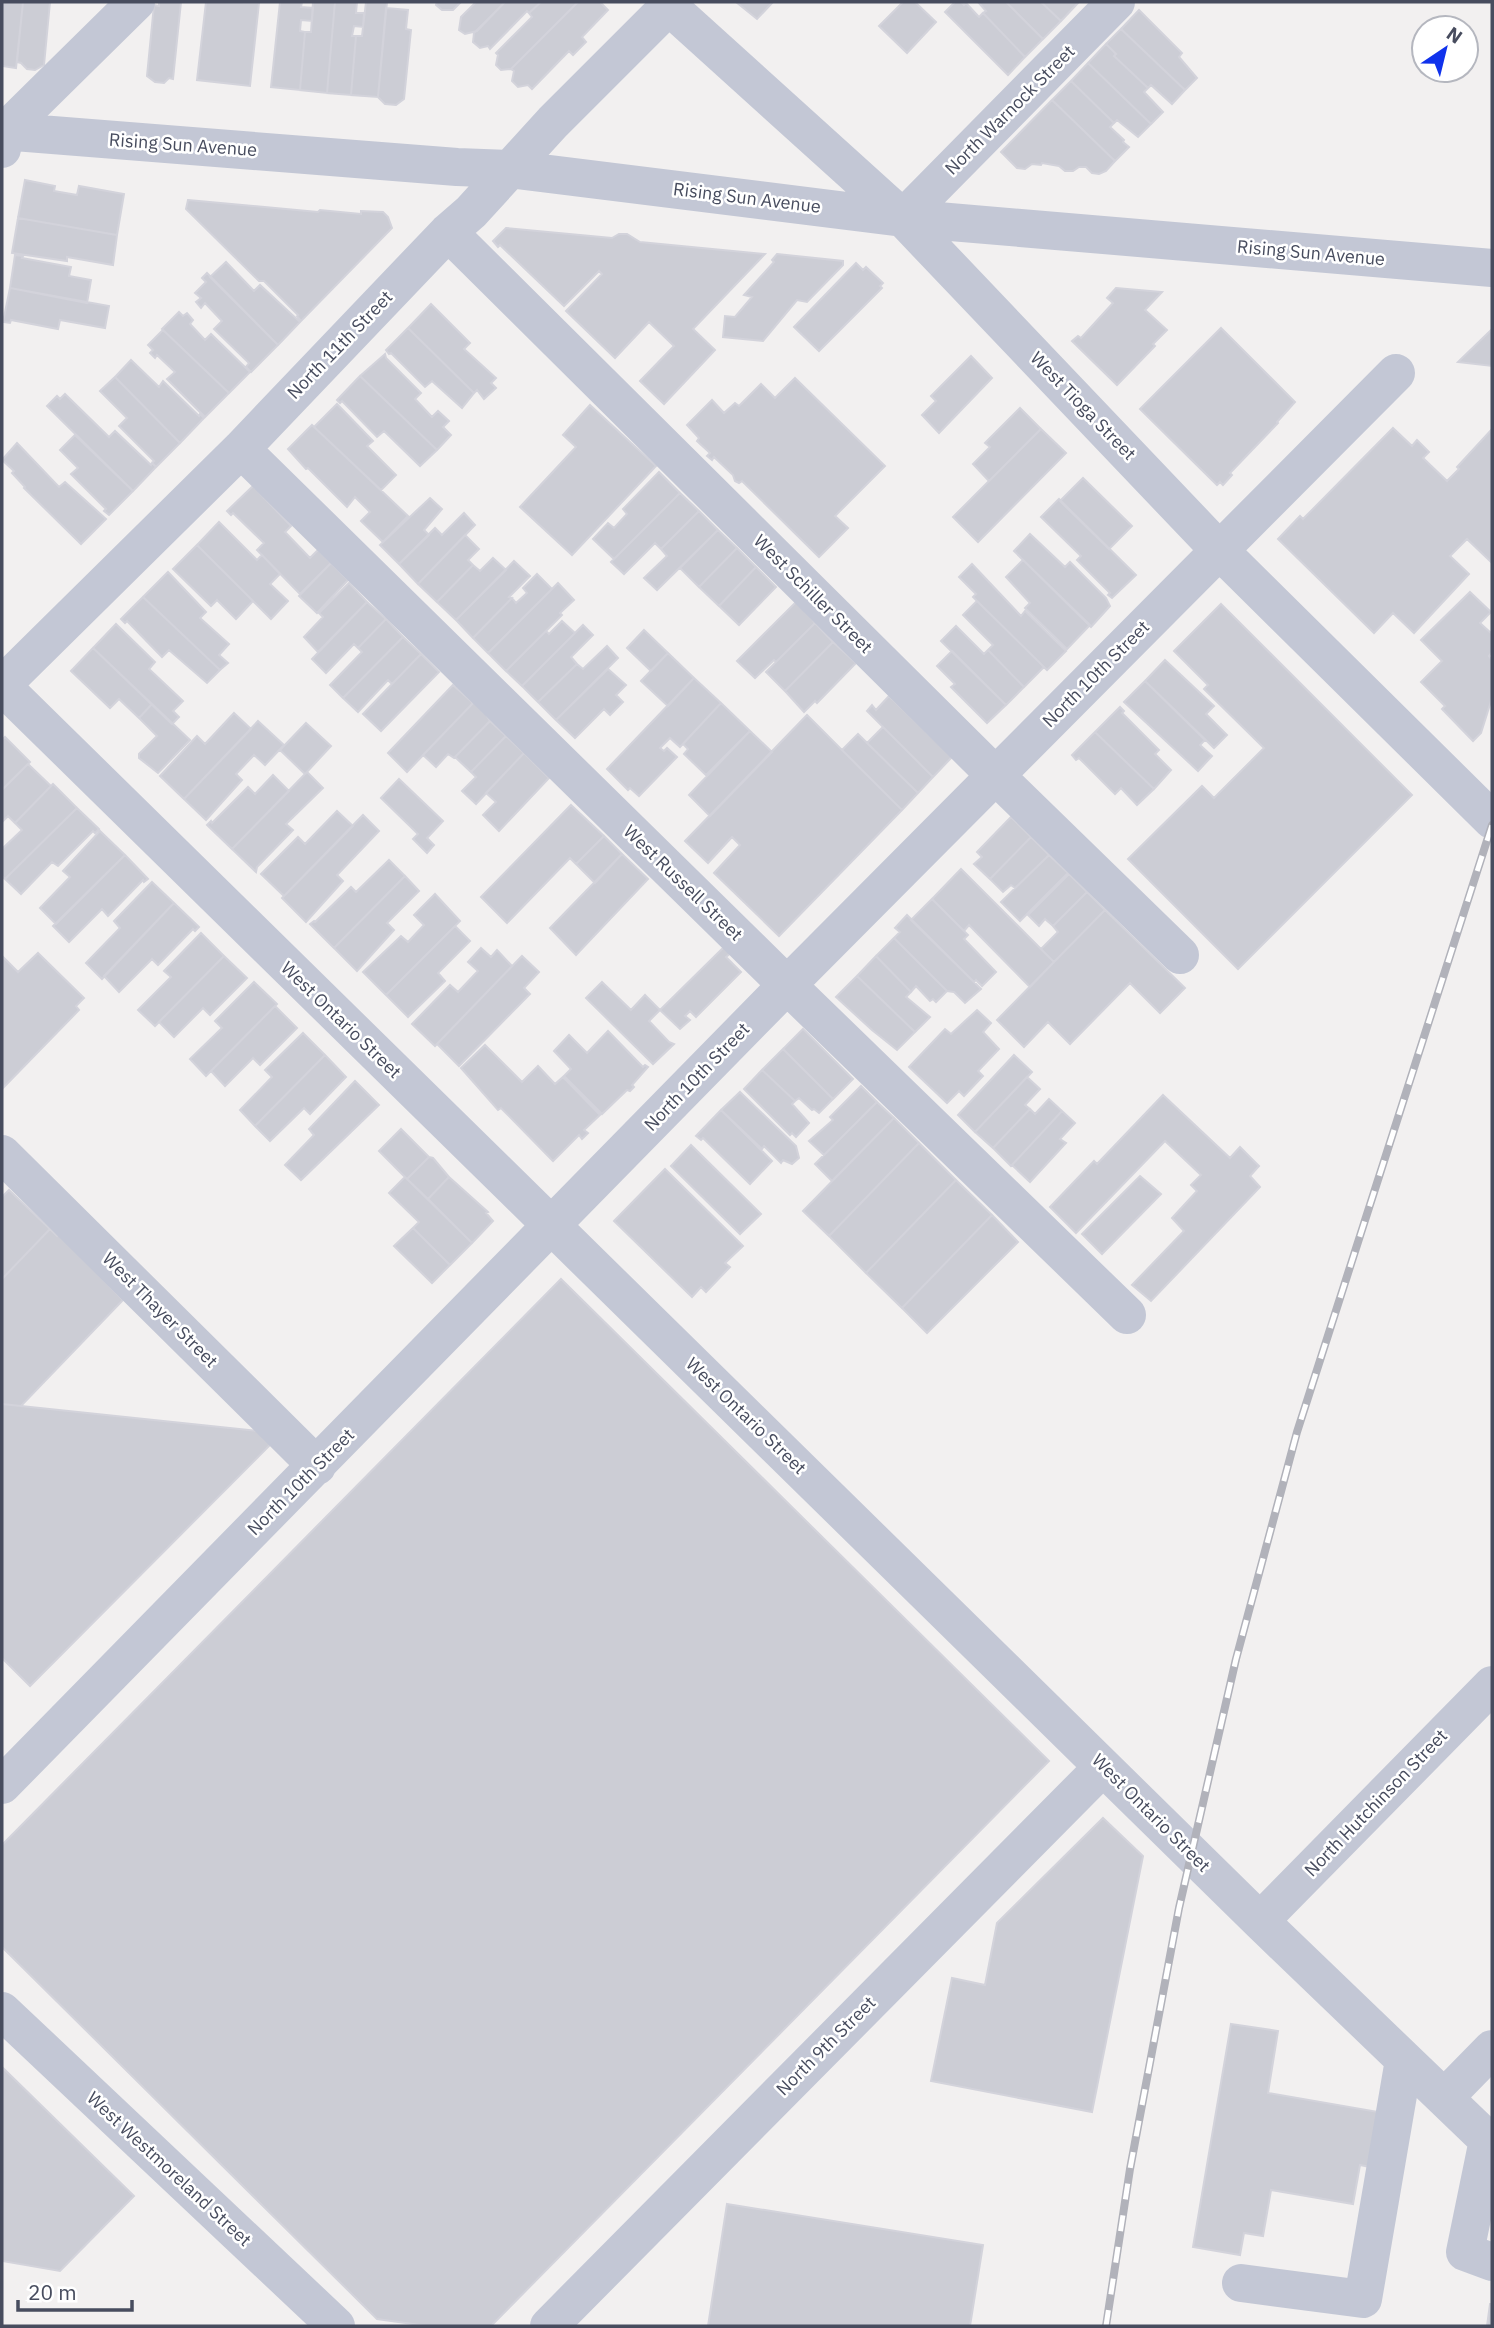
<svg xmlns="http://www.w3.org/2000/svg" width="1494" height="2328" font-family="'IBM Plex Sans',sans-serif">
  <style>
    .building { fill: #cccdd5; stroke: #d3d3db; stroke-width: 2 }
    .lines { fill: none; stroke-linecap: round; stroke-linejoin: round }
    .minor { stroke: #c3c7d5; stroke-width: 38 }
    .rail-casing { stroke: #b1b2ba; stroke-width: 8 }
    .rail { stroke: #fff; stroke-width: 5; stroke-dasharray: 16; stroke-linecap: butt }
    .labels { text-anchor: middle; stroke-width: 5; stroke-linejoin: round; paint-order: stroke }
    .street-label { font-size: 18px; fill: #474c5e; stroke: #fff }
  </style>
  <rect width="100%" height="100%" fill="#f2f0f0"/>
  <path class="building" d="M2,2H23L16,68L2,66Z
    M23,2H50L44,65L35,70L27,69L21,63L17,62Z
    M159,2H181L173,79L169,78L164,83L155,82L147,76L154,5L159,6Z
    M206,2L259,3L250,86L197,80Z
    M280,2H302L301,7L313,8L312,21L301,20L300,31L305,32L300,90L271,87Z
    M313,2H335L327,93L300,90L305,32H311Z
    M335,2H357L356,13H364L363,27L354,26L352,36H356L351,95L327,93Z
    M366,2H387L378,97L351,95L356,36H362Z
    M437,2H461L453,10H442L436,5Z
    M476,2H505L477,31L465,34L459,30L461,17Z
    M505,2H541L529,13L527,11L490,49L488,46L480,48L473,42L474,33Z
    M541,2H578L511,69L501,70L496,65L498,55L496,53L532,17L529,13Z
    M578,2H600L608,10L582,37L586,42L573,55L569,51L532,89L528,85L518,87L512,81L514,71L511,69Z
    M736,2H773L757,19Z
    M903,2H915L936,22L907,53L879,26Z
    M955,2H961L964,5L966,3L979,17L983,13L1025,57L1008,75L945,12Z
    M978,2H1006L1043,39L1025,57L983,13L986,11Z
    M1006,2H1041L1061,21L1043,39Z
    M1041,2H1076L1078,3L1061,21Z
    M386,8L408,10L406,29L411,30L404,99L396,105L385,104L378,97Z
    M1139,10L1182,53L1179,57L1197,78L1185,90L1121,29Z
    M1121,29L1185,90L1172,104L1151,85L1148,88L1114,56L1116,54L1106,44Z
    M1106,44L1116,54L1114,56L1148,88L1144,92L1163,112L1151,124L1088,63Z
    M1088,63L1151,124L1138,137L1117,120L1114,123L1071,81Z
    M1071,81L1114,123L1110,127L1124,140L1123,142L1129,147L1115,161L1052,100Z
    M1052,100L1115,161L1106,171L1099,174L1092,173L1086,167H1079L1073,171H1065L1059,166L1042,163L1041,165L1032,164L1025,169L1017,168L1001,152Z
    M25,180L55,186L54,191L77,195L79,186L124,194L117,235L18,218Z
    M188,200L318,212L320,210L361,214V211L383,212L388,217L392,228L301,321L297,316L298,315L264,281H259L186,209Z
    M18,218L117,235L113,265L67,257V261L12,253Z
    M506,228L612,238L619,234H627L640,242L765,254L693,329L715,350L664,404L640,381L674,346L649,322L615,358L566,311L602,274L599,271L564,306L500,245L498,247L493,241Z
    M777,254L843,261V265L807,302L797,300L763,341L723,337L725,316L735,317L752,297L744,295L774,262L772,260Z
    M15,255L23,256L22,258L71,267L69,276L91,280L87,303L10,288Z
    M226,262L254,291L260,285L300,322L278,345L210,277Z
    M856,263L863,270L866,267L883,283L880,286L882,288L819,351L794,327Z
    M207,273L278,345L251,372L246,367L249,363L214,329L222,321L205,303L201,308L196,302L201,298L195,293L206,282L202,278Z
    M10,288L109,306L105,328L60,320L58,329L11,320L10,323L3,322Z
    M1116,288L1162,292L1145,310L1167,330L1153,344L1155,346L1117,385L1072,341L1078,336L1081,338L1113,303L1107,298Z
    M431,304L470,343L464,349L496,378L491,383L496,388L484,399L477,390L474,393L408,328Z
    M179,312L183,316L187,313L193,320L190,324L205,340L211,334L250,372L229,393L162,329Z
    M408,328L474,393L462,408L432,381L425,387L391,353L389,354L386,350Z
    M1221,328L1295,402L1277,422L1278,423L1230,473L1232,475L1223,485L1220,482L1217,485L1140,409Z
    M1492,329V366L1458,362Z
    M163,330L229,393L205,417L167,379L175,372L157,355L155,358L150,353L153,350L148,345Z
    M385,354L386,358L421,393L415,399L432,417L438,411L449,421L443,427L451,435L437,450L360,376Z
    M971,356L992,378L939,433L922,415L936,401L931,396Z
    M131,360L159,387L163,381L199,416L200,414L204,418L180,443L115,377Z
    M360,376L437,450L420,466L384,431L377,437L342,401L340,403L337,400Z
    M115,377L180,443L156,467L152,463L154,461L119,426L127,418L100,391Z
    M795,378L885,466L835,516L848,528L819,557L742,481L739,483L735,481L733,475L714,457L712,460L707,456L710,453L697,441L699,438L687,425L712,400L724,413L735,403L739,406L761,384L775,398Z
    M65,394L109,437L115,431L151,465L152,463L156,467L133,491L47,406L57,396L60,399Z
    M337,404L373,441L367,446L396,475L381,490L314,427Z
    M590,405L656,466L572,555L520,507L576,447L563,435Z
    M1020,408L1041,429L989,481L973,464L990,447L985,443Z
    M312,425L408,516L383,542L361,521L370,512L355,497L347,507L308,468L306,469L288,449Z
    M1393,428L1412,446L1417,440L1429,452L1423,458L1447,481L1459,469L1457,467L1492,429V563L1467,539L1450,556L1469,574L1414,633L1393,613L1374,633L1278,539L1300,516L1303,519Z
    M1041,429L1066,453L978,542L953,517Z
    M75,435L133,491L109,515L104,511L106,509L71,474L78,468L60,450Z
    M17,443L59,487L65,482L106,519L81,544L24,488L25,487L12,473L14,471L2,460Z
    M659,472L680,493L614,559L593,539L608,523L614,528L627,514L623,509Z
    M1083,478L1132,526L1109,549L1060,501Z
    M253,486L291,526L285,532L310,558L318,550L331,563L300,594L257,550L264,543L233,513L231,515L227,511Z
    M680,493L699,511L661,549L655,543L624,574L611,562Z
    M430,498L442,509L424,530L429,535L399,564L380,545Z
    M1059,499L1136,575L1112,598L1108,595L1110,593L1077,560L1081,556L1041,517Z
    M699,511L718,530L657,590L644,578L667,556L661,549Z
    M464,513L475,525L418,584L399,564L435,528L442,535Z
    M219,522L257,560L262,555L280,574L270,584L288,601L271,619L197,545Z
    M718,530L737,548L699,587L680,568Z
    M1030,534L1065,567L1070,562L1106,598L1110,606L1091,627L1014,551Z
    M465,535L479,549L468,560L473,565L437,602L418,584Z
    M197,545L253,601L236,619L217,600L211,606L173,569Z
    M737,548L756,567L719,606L699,587Z
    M493,558L506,570L456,620L437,602L473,565L480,571Z
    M1023,560L1090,625L1067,649L1025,608L1030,603L1006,577Z
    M514,561L530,576L509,597L512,598L473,638L456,620Z
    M331,563L348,580L317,613L299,596Z
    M972,564L1021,616L1025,611L1066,651L1047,670L973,597L976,594L959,577Z
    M756,567L776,587L739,625L719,606Z
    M168,572L206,612L200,618L229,644L219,655L228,663L220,670L143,597Z
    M537,574L552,589L488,653L473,638L512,598L516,603L527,593L523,588Z
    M349,583L367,602L318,652L304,637L323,617L319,613Z
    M558,583L574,600L560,613L562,615L506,671L488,653Z
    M1470,592L1491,612L1480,623L1492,634V652L1489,656L1492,660V698L1481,733L1473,741L1442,709L1445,706L1421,682L1442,661L1421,640Z
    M143,597L220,670L207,683L169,650L162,657L127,621L125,623L121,619Z
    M798,600L815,623L776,662L774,660L755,678L737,661Z
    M977,601L1044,667L1024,687L988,650L993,645L963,615Z
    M367,602L386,619L358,648L354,644L326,673L312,659Z
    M1221,604L1412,795L1238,969L1128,859L1202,786L1214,798L1264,748L1204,689L1208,685L1174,651Z
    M386,619L403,637L343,698L330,685L362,652L358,648Z
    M562,621L575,633L522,686L506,671L546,631L549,634Z
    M815,623L833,642L785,691L766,672Z
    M116,624L155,662L149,669L183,701L173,711L179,717L172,724L93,648Z
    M583,625L593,635L571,657L577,664L538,702L522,686Z
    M956,626L984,654L988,650L1024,687L1006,705L941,641Z
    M644,630L668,653L651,671L627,648Z
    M403,637L421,654L392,684L388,680L358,712L343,698Z
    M833,642L856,663L817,703L815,701L804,712L785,691Z
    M607,646L618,658L556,720L538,702L577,664L583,669Z
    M93,648L152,704L139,718L119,699L110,708L71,671Z
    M952,651L1006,705L987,723L951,687L955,684L937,666Z
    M668,653L694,678L668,706L641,681Z
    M421,654L439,672L381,731L363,714Z
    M1165,660L1214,706L1206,714L1227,735L1214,748L1145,681Z
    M608,669L626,685L616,695L623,702L610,715L604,709L575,738L556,720Z
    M694,678L721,703L680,747L670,738L660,748L664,751L667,748L677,757L639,796L630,788L628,790L607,769Z
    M1145,681L1205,740L1200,745L1212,756L1198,771L1124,702Z
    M453,685L473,703L407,772L388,753Z
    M889,696L952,757L933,777L867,711L872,705L876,710Z
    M477,699L490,721L454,758L448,754L436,767L423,755Z
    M721,703L750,731L706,775L684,754L688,749L683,744Z
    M152,704L190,740L158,773L139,758V754L157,736L139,718Z
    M1120,707L1124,711L1122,713L1159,750L1155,754L1171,770L1154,789L1095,732Z
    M234,713L251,729L184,799L160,776L197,736L205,744Z
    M807,715L902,810L779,936L714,873L740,845L732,837L708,863L685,841Z
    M258,721L284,745L265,765L254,755L236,774L242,780L206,820L184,799Z
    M490,721L506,736L471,772L455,757Z
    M306,723L331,746L305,774L280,750Z
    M883,727L933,777L918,793L867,743Z
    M750,731L772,752L710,816L689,795Z
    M1095,732L1154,789L1137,805L1121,788L1115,794L1079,758L1076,760L1072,755Z
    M858,734L918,793L902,810L842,750Z
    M506,736L524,753L476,804L462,791L476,777L471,772Z
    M5,737L30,762L2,790V740Z
    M524,753L549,778L499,831L483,815L496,802L486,793Z
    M28,764L51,786L15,823L8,816L2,822V790Z
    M307,772L323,788L286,824L293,830L257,867L256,872L232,849Z
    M273,775L289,791L232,849L207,825L211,821L212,823L248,787L255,794Z
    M399,779L443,821L427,838L434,845L427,853L413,839L418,834L381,798Z
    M53,784L77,808L5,879L2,876V849L22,830L15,823Z
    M571,805L604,836L576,864L570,858L507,923L481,897Z
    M77,808L99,829L95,833L93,831L58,866L52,862L21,894L5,879Z
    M337,811L353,826L284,896L261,874L298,837L305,844Z
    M363,815L379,831L337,875L343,881L306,922L282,898Z
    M1011,817L1031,837L990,879L974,864L982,857L977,852Z
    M100,831L125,855L56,924L40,908L70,877L63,871Z
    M604,836L622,854L595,883L576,864Z
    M1031,837L1049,855L1015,888L1011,885L1003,892L990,879Z
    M622,854L648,879L576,955L550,928Z
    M125,855L148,879L144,882L143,880L108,916L102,909L69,942L53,926Z
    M1049,855L1068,873L1020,921L1001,902Z
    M389,860L405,876L334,948L310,924L314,921L315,922L351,887L356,892Z
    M961,869L1054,962L1030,987L969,925L964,931L932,899Z
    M1069,874L1087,892L1053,926L1045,919L1039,926L1028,915Z
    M405,876L419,891L387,923L394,930L357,971L334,948Z
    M152,882L174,903L102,979L86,963L120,928L114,921Z
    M1087,892L1105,910L1054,962L1041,949L1058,932L1053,926Z
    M435,894L460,921L386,995L363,972L401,936L408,942L424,925L414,915Z
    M932,899L968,935L964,939L996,972L982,986L976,980L974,982L911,920Z
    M174,903L199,927L195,931L193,929L158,965L152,959L119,992L104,976Z
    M1105,910L1185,988L1160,1013L1130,983L1070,1044L1048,1022L1024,1047L997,1020Z
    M907,915L981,989L965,1003L954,992L947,991L894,938L900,932L895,928Z
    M455,926L470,941L438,973L445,981L408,1017L386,995Z
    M201,933L224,956L155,1026L138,1010L171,977L164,971Z
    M894,938L947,991L936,1002L933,999L930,1001L916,986L911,992L876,956Z
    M726,945L732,952L726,957L741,972L696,1017L690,1011L685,1016L690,1020L680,1029L660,1010Z
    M481,948L491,957L497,950L512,966L435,1046L412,1024L450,985L458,992L478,971L468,962Z
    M38,953L84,998L76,1006L79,1010L2,1089V956L18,972Z
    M224,956L247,978L210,1015L203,1008L174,1037L159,1022Z
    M522,956L539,972L524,988L530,994L459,1066L437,1044Z
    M876,956L911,992L906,997L930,1017L915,1032L857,976Z
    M857,976L915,1032L897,1050L872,1030L836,997Z
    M254,982L277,1004L206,1076L190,1059L222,1028L215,1021Z
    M602,982L631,1010L645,995L660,1010L649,1021L669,1042L674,1044L653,1064L586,998Z
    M275,1006L297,1028L260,1065L253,1058L225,1086L211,1071Z
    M977,1010L991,1023L983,1032L999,1049L978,1071L983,1076L964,1096L959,1091L947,1103L909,1067L945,1029L951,1034Z
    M803,1029L853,1079L833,1099L783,1049Z
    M608,1031L643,1067L645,1065L648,1067L632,1085L634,1087L630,1091L627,1090L602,1114L564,1076L571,1069L554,1051L569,1035L587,1053Z
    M303,1033L325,1055L255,1126L240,1110L272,1077L265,1070Z
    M485,1045L522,1082L538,1066L555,1084L563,1077L600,1115L584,1130L588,1133L582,1139L579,1135L553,1161L501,1108L498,1110L461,1068Z
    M783,1049L833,1099L819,1113L814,1109L812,1110L799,1098L795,1101L762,1070Z
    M325,1055L346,1077L310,1114L304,1108L270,1141L255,1126Z
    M1014,1055L1032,1072L975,1132L958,1115Z
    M762,1070L795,1101L792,1104L809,1123L796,1137L792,1133L790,1135L744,1089Z
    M1027,1077L1040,1089L1025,1105L1030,1109L993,1148L975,1132Z
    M355,1081L379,1105L301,1180L285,1165L314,1135L309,1129Z
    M861,1086L877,1102L824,1155L809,1141L833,1120L830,1117Z
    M740,1092L796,1146L799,1158L792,1164L783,1160L781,1163L764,1146L762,1149L721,1110Z
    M1163,1095L1230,1158L1240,1147L1259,1166L1250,1176L1260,1187L1151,1301L1132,1285L1184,1231L1172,1218L1197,1191L1191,1185L1201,1175L1165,1141L1076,1233L1050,1207L1094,1161L1097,1164Z
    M1049,1099L1062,1111L1011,1166L993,1148L1030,1109L1035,1114Z
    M877,1102L894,1118L832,1181L815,1164Z
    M721,1110L772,1161L750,1184L703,1138L701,1140L696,1136Z
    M1062,1111L1075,1123L1060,1139L1066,1143L1030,1182L1012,1165Z
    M894,1118L919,1143L829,1236L803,1211Z
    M401,1129L429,1157L407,1179L379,1151Z
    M919,1143L956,1180L866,1273L829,1236Z
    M691,1145L761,1214L740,1234L671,1166Z
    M429,1157L433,1158L449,1177L428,1199L407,1179Z
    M665,1169L743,1246L725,1263L730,1267L706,1292L701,1287L692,1297L614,1221Z
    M1140,1176L1161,1194L1102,1254L1082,1234Z
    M405,1177L472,1243L450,1265L413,1228L419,1222L389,1193Z
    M449,1177L488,1212L486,1213L493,1221L472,1243L428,1199Z
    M956,1180L992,1215L902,1308L866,1273Z
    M9,1190L50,1229L2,1279V1197Z
    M992,1215L1018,1242L927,1333L902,1308Z
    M413,1228L450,1265L432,1283L394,1246Z
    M50,1229L57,1236L59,1233L123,1300L21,1406L2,1404V1279Z
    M561,1279L1049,1761L491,2326H427L377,2319L2,1947V1845Z
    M2,1404L258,1431L271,1444L30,1686L2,1658Z
    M1103,1818L1143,1856L1092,2112L931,2081L952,1978L985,1985L997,1923Z
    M1231,2024L1278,2031L1268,2093L1384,2113L1375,2168L1360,2165L1353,2204L1271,2190L1263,2236L1244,2233L1240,2255L1193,2247Z
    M2,2067L134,2196L60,2271L2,2261Z
    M727,2204L983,2245L970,2326H708Z
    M1490,2304H1492V2326H1487Z"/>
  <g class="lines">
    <path class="minor" d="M664,2L903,218L1220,551L1492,820
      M2,131L457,167L510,169L903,218L1492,268
      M2,149L5,131L136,2
      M903,218L1116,2
      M448,232L994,774L1180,955
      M241,449L787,985L1127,1315
      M2,685L241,449L448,232L471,212L553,122L673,2
      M2,686L1260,1921L1492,2144
      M2,1154L317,1466
      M2,1785L787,985L1396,373
      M1260,1921L1492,1685
      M2,2011L336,2326
      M1445,2097L1492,2049
      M1488,2140L1465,2252L1492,2262
      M1241,2283L1363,2299L1404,2060
      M549,2326L1103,1767"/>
    <defs>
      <path id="rail" d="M1106,2326L1130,2169L1179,1908L1236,1659L1297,1432L1492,825"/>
    </defs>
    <use href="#rail" class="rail-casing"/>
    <use href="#rail" class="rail"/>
  </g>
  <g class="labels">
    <g class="street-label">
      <text transform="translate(1010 110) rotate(-45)" y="6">North Warnock Street</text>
      <text transform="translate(183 145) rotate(4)" y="6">Rising Sun Avenue</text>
      <text transform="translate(747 198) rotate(7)" y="6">Rising Sun Avenue</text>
      <text transform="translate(1311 253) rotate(5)" y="6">Rising Sun Avenue</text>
      <text transform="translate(340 345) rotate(-46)" y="6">North 11th Street</text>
      <text transform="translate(1083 406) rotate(46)" y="6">West Tioga Street</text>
      <text transform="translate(813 594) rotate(45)" y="6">West Schiller Street</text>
      <text transform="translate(1096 674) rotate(-45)" y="6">North 10th Street</text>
      <text transform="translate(683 883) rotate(44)" y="6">West Russell Street</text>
      <text transform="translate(341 1020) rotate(44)" y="6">West Ontario Street</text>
      <text transform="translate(697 1077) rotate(-46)" y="6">North 10th Street</text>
      <text transform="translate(160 1310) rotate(45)" y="6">West Thayer Street</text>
      <text transform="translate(746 1416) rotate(44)" y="6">West Ontario Street</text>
      <text transform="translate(301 1482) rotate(-45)" y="6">North 10th Street</text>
      <text transform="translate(1376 1803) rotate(-46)" y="6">North Hutchinson Street</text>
      <text transform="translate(1151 1813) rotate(45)" y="6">West Ontario Street</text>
      <text transform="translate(826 2046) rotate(-45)" y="6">North 9th Street</text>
      <text transform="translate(169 2169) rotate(43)" y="6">West Westmoreland Street</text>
    </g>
  </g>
  <rect width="1494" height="2328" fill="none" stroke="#474c5e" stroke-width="7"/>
  <g transform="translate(1445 49) rotate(35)"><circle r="33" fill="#ffffff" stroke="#b5b7bf" stroke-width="2"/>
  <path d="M0-5L12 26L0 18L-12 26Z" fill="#1032ec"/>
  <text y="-10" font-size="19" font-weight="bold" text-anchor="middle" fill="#474c5e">N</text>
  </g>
  <path d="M18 2300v10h114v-10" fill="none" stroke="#474c5e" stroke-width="3.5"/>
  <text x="28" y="2300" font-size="21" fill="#474c5e" stroke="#ffffff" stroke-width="5" paint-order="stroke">20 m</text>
</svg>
